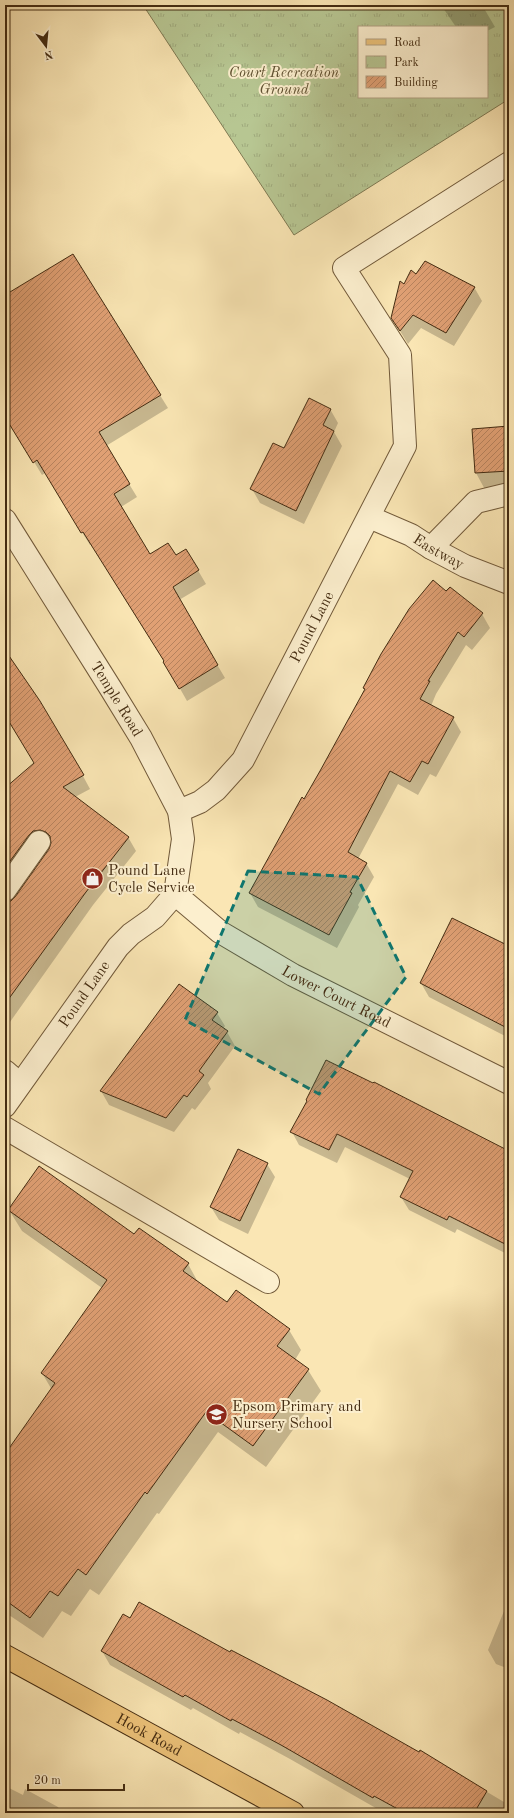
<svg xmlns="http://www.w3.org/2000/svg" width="514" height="1818" font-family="'Old Standard TT',serif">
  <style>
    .park { fill: url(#park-tufts); stroke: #7e7952; fill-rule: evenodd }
    .shadow { fill: #0003 }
    .building { fill: url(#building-hatch); stroke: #442c12 }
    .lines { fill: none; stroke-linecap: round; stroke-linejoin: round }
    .minor-casing { stroke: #725a3a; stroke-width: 24 }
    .major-casing { stroke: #442c12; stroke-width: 24 }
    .minor { stroke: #fcefce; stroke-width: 22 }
    .major { stroke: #edc37a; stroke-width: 22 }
    .marked { fill: #0f766e; fill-opacity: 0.2; stroke: #0f766e; stroke-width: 3; stroke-dasharray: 8 5; stroke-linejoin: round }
    .labels { text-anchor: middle; stroke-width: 4; stroke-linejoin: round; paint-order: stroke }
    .park-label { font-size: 15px; font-style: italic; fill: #615232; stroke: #fcefce }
    .street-label { font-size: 15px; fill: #442c12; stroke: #fcefce }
    .poi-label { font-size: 15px; fill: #442c12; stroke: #fcefce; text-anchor: start }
  </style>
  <defs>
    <pattern id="park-tufts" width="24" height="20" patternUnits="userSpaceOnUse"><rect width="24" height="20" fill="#b7c692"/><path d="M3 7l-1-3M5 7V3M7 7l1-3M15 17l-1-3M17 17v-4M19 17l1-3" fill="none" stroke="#9faa7d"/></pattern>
    <pattern id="building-hatch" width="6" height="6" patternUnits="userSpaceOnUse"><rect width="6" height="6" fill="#e0a074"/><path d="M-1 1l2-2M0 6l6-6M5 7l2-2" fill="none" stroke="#b7835e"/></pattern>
  </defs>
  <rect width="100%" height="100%" fill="#fae6b4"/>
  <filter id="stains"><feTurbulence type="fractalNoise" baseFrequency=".005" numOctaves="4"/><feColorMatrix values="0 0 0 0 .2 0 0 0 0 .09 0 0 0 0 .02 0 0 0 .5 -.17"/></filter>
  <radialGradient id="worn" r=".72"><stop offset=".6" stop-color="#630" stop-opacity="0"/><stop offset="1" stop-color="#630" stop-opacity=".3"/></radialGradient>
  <path class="park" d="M143,5H509V99L294,235ZM359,27H487V97H359Z"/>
  <path class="shadow" d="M441,5H482L495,27L487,31V27H456Z
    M73,256L168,408L106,446L137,497L121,507L150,556L175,557L186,550L206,584L179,600L225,678L187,701L165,662L91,544L90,545L45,473L42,475L5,414V296Z
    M416,275L474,287L482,301L454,346L421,328L408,344L392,318L404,285Z
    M330,409L338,423L334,432L342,446L304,524L260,503L252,489L284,450Z
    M509,427V493L488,495L476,473L473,429Z
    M450,588L482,614L490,628L472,650L466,645L436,694L431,706L453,718L461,732L436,777L430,774L418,795L398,784L358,859L366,863L374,877L358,905L359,907L337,948L258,907L250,893L305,800L365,690L364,688Z
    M5,651L70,752L90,789L75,797L128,837L136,851L93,905L5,1029V903L11,902L16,898L50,850L52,844L49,843L5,892V795L35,764L6,716L5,717Z
    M509,949V1038L429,997L421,983Z
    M217,1013L225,1026L223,1029L227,1032L235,1046L208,1083L211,1089L195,1110L192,1108L174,1132L109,1105L101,1091Z
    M308,1102L509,1151V1255L457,1229L455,1233L409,1210L401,1197L410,1179L345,1147L337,1163L299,1145L292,1132Z
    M267,1164L275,1177L248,1234L219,1220L211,1207Z
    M9,1210L135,1235L188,1264L199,1284L227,1304L289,1330L301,1350L295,1360L308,1370L321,1391L266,1467L218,1432L159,1514L157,1513L99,1595L90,1589L71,1616L62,1611L43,1638L9,1615L5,1608V1457L52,1390L42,1373L102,1288L22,1231Z
    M509,1599V1669L496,1664L488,1650Z
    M130,1619L230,1653L419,1754L420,1752L509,1805V1813H389L382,1809L381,1811L290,1759L240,1732L239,1734L193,1708L191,1710L110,1665L102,1651Z
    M5,1786L23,1795L25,1789L58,1807L62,1813H5Z"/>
  <path class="building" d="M73,254L161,395L99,432L130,484L114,494L150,554L168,543L176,555L186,549L199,570L173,587L218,665L179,689L163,662L164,661L83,532L81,533L37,460L33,463L5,417V295Z
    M425,261L475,287L446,333L413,315L400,331L391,318L400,281L404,284L411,270L416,274Z
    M309,398L331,409L323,425L334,431L296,511L250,489L273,443L284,448Z
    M509,426V471L475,473L472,429Z
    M433,580L446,591L450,587L483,613L464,637L458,632L428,681H430L420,699L454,717L428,764L422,761L410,782L390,771L348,852L367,863L350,892L352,893L329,935L249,893L302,797L304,799L320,771L365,689L363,688L381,654L409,609Z
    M5,650L40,701L84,775L63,787L129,837L86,892L5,1004V902L11,901L15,897L49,849L51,843L50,836L46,832L40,830L33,831L29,835L5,868V788L34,763L5,715Z
    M452,918L509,946V1029L420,983Z
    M179,984L218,1012L212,1020L228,1031L199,1071L204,1075L187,1097L184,1095L166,1118L100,1091Z
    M326,1060L373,1083L374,1082L509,1151V1246L449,1216L447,1220L400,1197L413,1171L337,1134L329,1150L290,1132L307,1101L306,1100Z
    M238,1149L268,1163L240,1221L210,1207Z
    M39,1166L134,1234L139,1228L189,1263L183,1271L227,1302L236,1290L290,1329L277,1346L309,1369L253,1446L206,1412L147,1494L145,1492L86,1575L78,1569L58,1596L50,1591L30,1618L5,1600V1454L55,1383L41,1373L107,1280L8,1210Z
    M139,1602L230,1652L231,1650L327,1700L419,1752L420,1750L487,1791L474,1813H405L374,1796L373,1798L281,1745L232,1719L231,1721L185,1695L183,1697L101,1651L123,1614L130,1618Z"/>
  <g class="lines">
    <defs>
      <g id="minor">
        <path id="s1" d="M369,517L411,535L431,548L465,566L509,583"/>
        <path id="s2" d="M5,520L111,689L141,738L179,811L183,839L175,894L155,917L131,934L118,947L5,1106"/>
        <path d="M431,548L476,502L509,494"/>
        <path id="s3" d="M179,811L200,802L216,790L243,760L405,446L400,355L344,268L509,163"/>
        <path d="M5,890L39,842"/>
        <path id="s4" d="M175,894L220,932L293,975L509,1083"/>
        <path d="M5,1071L20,1084"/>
        <path d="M5,1128L268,1282"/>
      </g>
      <g id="major">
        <path id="s5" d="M5,1656L293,1813"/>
      </g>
    </defs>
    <use href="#minor" class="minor-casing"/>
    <use href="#major" class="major-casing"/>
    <use href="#minor" class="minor"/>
    <use href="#major" class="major"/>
  </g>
  <path class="marked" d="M248,871L357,877L406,977L319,1094L185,1020Z"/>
  <defs>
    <symbol id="shop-disc" viewBox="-11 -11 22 22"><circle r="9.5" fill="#8f2418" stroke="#fcefce"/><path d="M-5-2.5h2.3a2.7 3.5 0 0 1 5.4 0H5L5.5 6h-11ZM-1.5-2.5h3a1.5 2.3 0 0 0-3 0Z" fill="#fff"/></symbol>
    <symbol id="school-disc" viewBox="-11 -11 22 22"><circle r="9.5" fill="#8f2418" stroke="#fcefce"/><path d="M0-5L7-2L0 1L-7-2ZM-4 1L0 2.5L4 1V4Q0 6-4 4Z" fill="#fff"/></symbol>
  </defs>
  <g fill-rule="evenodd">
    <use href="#shop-disc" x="80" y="866" width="25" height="25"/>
    <use href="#school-disc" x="204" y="1402" width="25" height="25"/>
  </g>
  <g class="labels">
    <g class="park-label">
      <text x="284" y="77">Court Recreation<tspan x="284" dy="17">Ground</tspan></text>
    </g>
    <g class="street-label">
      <text dy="5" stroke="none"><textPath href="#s1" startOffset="78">Eastway</textPath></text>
      <text dy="5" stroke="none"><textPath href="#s3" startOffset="233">Pound Lane</textPath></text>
      <text dy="5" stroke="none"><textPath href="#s2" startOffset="211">Temple Road</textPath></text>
      <text transform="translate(84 994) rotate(-55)" y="5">Pound Lane</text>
      <text dy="5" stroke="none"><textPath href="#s4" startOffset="192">Lower Court Road</textPath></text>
      <text dy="5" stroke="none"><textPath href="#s5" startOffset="164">Hook Road</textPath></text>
    </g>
    <g class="poi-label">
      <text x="108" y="875">Pound Lane<tspan x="108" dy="17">Cycle Service</tspan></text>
      <text x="232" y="1411">Epsom Primary and<tspan x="232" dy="17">Nursery School</tspan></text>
    </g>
  </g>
  <rect width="514" height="1818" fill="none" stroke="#fae6b4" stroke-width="20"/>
  <rect x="6" y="6" width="502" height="1806" fill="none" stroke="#442c12" stroke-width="2"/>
  <rect x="10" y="10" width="494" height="1798" fill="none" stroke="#442c12"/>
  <rect x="358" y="26" width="130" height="72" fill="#fcefce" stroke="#b2a183"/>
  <rect x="366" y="39" width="20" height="6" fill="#edc37a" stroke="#b2a183"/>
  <text x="394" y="46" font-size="12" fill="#442c12">Road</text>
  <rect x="366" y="56" width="20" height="12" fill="url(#park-tufts)" stroke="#b2a183"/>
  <text x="394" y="66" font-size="12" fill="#442c12">Park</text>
  <rect x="366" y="76" width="20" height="12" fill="url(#building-hatch)" stroke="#b2a183"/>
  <text x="394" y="86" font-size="12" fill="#442c12">Building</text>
  <g transform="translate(46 46) rotate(164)" stroke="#fcefce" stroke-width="3" paint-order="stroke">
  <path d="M0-3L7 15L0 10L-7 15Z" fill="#442c12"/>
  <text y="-6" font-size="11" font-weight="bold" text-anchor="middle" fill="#442c12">N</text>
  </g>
  <path d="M28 1784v6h96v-6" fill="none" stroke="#442c12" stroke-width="2"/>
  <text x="34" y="1784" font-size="12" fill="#442c12" stroke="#fcefce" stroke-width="3" paint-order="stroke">20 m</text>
  <rect width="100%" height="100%" filter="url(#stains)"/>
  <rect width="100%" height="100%" fill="url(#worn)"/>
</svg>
